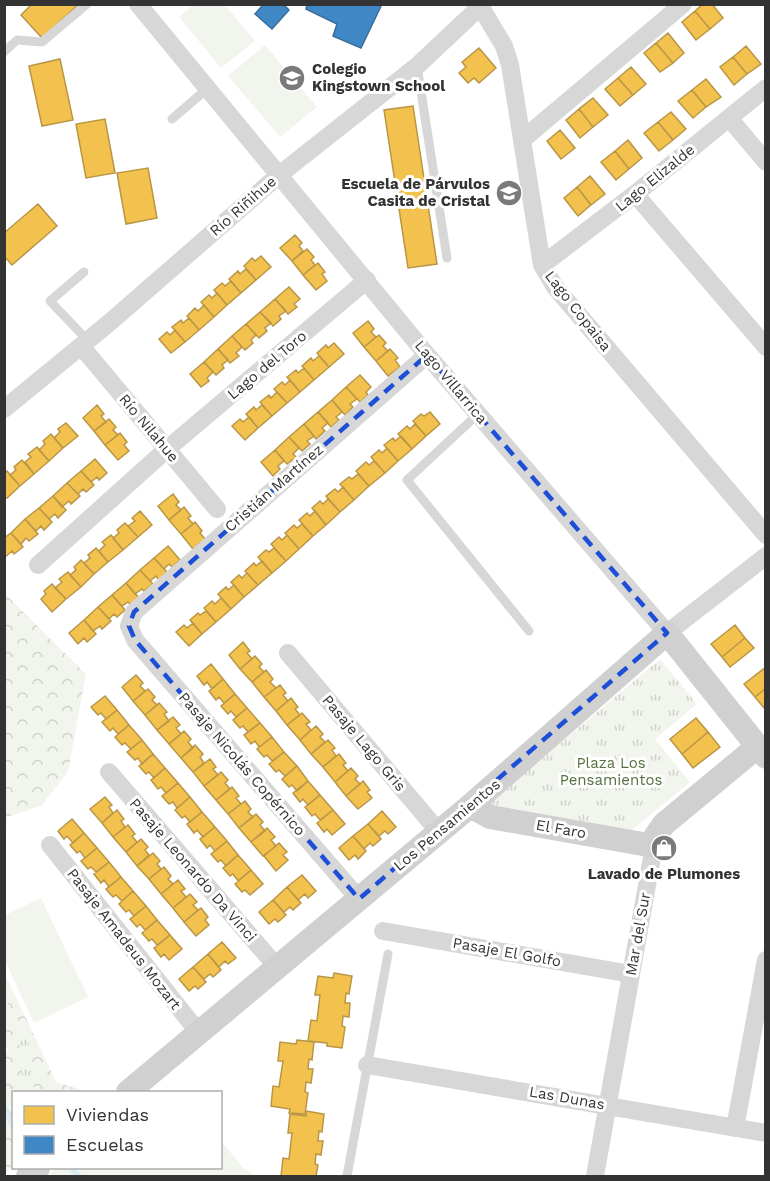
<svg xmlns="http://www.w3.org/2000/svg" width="770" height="1181" font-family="'Work Sans',sans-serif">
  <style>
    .grass { fill: #f1f5ed }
    .forest { fill: url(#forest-crowns) }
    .park { fill: url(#park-tufts) }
    .homes { fill: #f2c14e; stroke: #b99646; stroke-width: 1.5 }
    .schools { fill: #3f88c5; stroke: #3b6e99; stroke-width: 1.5 }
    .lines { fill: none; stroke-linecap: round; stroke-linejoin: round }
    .stream { stroke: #ddebf3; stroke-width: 6 }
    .lane { stroke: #d7d7d7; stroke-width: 9 }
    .street { stroke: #d7d7d7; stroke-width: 18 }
    .secondary { stroke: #d0d0d0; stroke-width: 24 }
    .marked { fill: none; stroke: #1d4ed8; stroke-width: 4.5; stroke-dasharray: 12 8; stroke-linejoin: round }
    .labels { text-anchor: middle; stroke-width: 6; stroke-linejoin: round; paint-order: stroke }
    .poi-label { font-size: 15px; font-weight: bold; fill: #333; stroke: #fff; text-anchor: start }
    .street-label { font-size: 15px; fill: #333; stroke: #fff }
    .park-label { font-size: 15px; fill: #56703f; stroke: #fff }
  </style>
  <defs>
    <pattern id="forest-crowns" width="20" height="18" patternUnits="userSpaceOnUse" patternTransform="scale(1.5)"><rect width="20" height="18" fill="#f1f5ed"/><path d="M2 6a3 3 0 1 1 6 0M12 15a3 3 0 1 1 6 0" fill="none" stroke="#cfd2cc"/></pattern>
    <pattern id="park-tufts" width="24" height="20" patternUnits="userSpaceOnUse" patternTransform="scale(1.5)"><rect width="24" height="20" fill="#f1f5ed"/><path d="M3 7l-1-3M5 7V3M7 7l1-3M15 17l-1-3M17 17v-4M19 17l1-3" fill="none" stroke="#cfd2cc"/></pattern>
  </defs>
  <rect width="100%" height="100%" fill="#fff"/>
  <path class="grass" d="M194,4L225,5L255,41L221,68L179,17Z
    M265,45L317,107L280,137L228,76Z
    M41,898L88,997L34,1023L5,961V915Z
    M221,1141L243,1168L257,1176H51L49,1174L57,1168H220Z"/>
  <path class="forest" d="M5,594L86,674L68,772L41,806L7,817L5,851Z
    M4,972L56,1082L88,1092H14L13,1165L5,1173L4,1054L8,1050L4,1045Z"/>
  <path class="park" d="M660,659L697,704L655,739L690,782L631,831L488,804Z
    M4,998L28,1036L34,1092H23L19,1037L5,1014Z
    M63,1168H80L86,1176H70Z"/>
  <path class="homes" d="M32,4H79L42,38L21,15Z
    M703,4H712L723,18L710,29L695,11Z
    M695,11L710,29L696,40L682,22Z
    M668,33L684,53L673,63L656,43Z
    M656,43L673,63L660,72L644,53Z
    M746,46L761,64L747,74L733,57Z
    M479,48L496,68L479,83L474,78L468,83L459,73L466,67L462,62Z
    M733,57L747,74L734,85L720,67Z
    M60,59L73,120L42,126L29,66Z
    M631,67L646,84L633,95L618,78Z
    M618,78L633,95L620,106L605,89Z
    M706,79L721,97L706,107L692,90Z
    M692,90L706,107L693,118L678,101Z
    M593,98L608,115L593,127L579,109Z
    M413,106L437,264L408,268L384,110Z
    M579,109L593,127L580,138L566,120Z
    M671,112L686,129L673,140L658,122Z
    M105,119L115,173L86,178L76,124Z
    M658,122L673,140L659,151L644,133Z
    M560,130L575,148L561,159L547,141Z
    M628,140L642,158L629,169L615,151Z
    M615,151L629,169L616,180L601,162Z
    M148,168L157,218L126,224L117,173Z
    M590,176L605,194L591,205L577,187Z
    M577,187L591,205L578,216L564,198Z
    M38,204L57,226L12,265L4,256V233Z
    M295,235L302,243L299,246L303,251L292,261L280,248Z
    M307,249L314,257L311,260L315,265L303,275L292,261Z
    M261,256L271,267L256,280L244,266L252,258L255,261Z
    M318,263L325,272L322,274L327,281L316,290L303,275Z
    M246,269L256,280L241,293L229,279L238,271L240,274Z
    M231,281L241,293L227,305L214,290L222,283L225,286Z
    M289,287L300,299L294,304L297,307L288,314L275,299Z
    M217,293L227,305L214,317L201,302L209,295L212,298Z
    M275,299L286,311L279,316L281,319L273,326L260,312Z
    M204,305L214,317L199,330L187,316L195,308L198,311Z
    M260,312L271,323L265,328L267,331L259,338L246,324Z
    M189,318L199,330L185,342L172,327L181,320L183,323Z
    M368,321L374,329L371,332L376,337L364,347L353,333Z
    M246,324L256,335L251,340L253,343L245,350L232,336Z
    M175,330L185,342L171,353L159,339L167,332L170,335Z
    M379,335L386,343L383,346L388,351L376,361L364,347Z
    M232,336L242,347L236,353L239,356L230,363L218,349Z
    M334,343L344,354L329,367L317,353L326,345L328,348Z
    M218,349L228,360L222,365L224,368L216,375L204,362Z
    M390,349L398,358L395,360L400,367L388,376L376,361Z
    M319,356L329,367L314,380L302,366L311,358L313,361Z
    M204,362L213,372L207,378L209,381L201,387L190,374Z
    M304,368L314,380L300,392L287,377L296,370L298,373Z
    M360,375L371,387L366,392L368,395L360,402L346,387Z
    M290,380L300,392L287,403L274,389L282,382L285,385Z
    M346,387L357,399L350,404L353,407L345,415L332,400Z
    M277,392L287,403L272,416L260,402L269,395L271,398Z
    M332,400L342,412L336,417L339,420L331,427L318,412Z
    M97,405L104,414L101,416L106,422L94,431L83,418Z
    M262,405L272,416L258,428L246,414L254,407L256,410Z
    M318,412L328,423L322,428L325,431L316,439L304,424Z
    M430,412L440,424L426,436L413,421L421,414L424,416Z
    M249,417L258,428L245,440L232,426L240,419L243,422Z
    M109,419L116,427L113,430L118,435L105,445L94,431Z
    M66,423L78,436L63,448L54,438L60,432L58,429Z
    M304,424L314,436L307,441L310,444L302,451L289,437Z
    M415,424L426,436L412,449L398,434L407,426L410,429Z
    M120,433L127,442L124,445L129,451L118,460L105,445Z
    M51,434L63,448L49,461L39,450L45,444L43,441Z
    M401,436L412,449L398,461L384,445L393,438L395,441Z
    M289,437L299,448L293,454L296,457L287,464L275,450Z
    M37,447L49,461L34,474L25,462L31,457L28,454Z
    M387,448L398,461L385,473L371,457L379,450L382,453Z
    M275,450L284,461L278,466L280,469L273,476L261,462Z
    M95,459L107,473L99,480L97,477L91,482L81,471Z
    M22,460L34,474L20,486L10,475L16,470L14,467Z
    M374,461L385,473L369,486L356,471L366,462L369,465Z
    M7,471L20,486L7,498L4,496V474Z
    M81,471L94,485L86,492L83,489L78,494L67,483Z
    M358,474L369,486L354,500L340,484L349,477L352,479Z
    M67,483L80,496L71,504L69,501L62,507L53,496Z
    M343,487L354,500L340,512L326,496L335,489L338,492Z
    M173,494L179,502L176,505L181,510L169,520L158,506Z
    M53,496L66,510L58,518L55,514L49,519L39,508Z
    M328,499L340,512L326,525L312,508L320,501L323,504Z
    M184,507L191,516L188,518L193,524L181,534L169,520Z
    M39,508L52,522L44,530L41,526L36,531L25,519Z
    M140,511L152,525L138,537L128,526L135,521L132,518Z
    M315,511L326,525L313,536L299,520L307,513L310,516Z
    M25,519L38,534L29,541L26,538L21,544L11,533Z
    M195,522L202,531L200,533L205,539L193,549L181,534Z
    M125,523L138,537L123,550L113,538L119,533L117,530Z
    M302,524L313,536L299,549L285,533L294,525L297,528Z
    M11,533L23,547L14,554L12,551L5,557L4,538Z
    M111,535L123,550L108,562L99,551L105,545L102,542Z
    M287,535L299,549L286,561L271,544L279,537L282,540Z
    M168,546L180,560L172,567L169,564L164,569L154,558Z
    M96,548L108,562L94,574L84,563L90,558L88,555Z
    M274,548L286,561L272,573L258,557L266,550L269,552Z
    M154,558L167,572L159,580L156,576L150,581L140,570Z
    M81,560L94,574L81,587L70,575L76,570L74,567Z
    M262,561L272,573L258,585L245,571L254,563L256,566Z
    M140,570L153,584L144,591L142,589L135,594L126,583Z
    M68,572L81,587L66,599L55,588L62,582L59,579Z
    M247,573L258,585L244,597L231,582L239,575L242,578Z
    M126,583L139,598L131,605L128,602L122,606L112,595Z
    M52,584L66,599L52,612L41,599L46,594L44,591Z
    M234,585L244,597L231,609L218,594L226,587L228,590Z
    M112,595L125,610L117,617L114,614L109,619L98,607Z
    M221,598L231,609L216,622L204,608L212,601L215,604Z
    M98,607L111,621L102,629L100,626L93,631L84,620Z
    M206,611L216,622L202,634L190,620L198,613L200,615Z
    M84,620L96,634L87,642L84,638L78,644L69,633Z
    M193,623L202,634L189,646L176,632L184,625L187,628Z
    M735,625L745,638L722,657L711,644Z
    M745,638L754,648L730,667L722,657Z
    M243,642L250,651L247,653L252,659L240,669L229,655Z
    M255,656L262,664L259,667L264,672L252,682L240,669Z
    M211,664L223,679L212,689L207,682L204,685L197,676Z
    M766,667V688L755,697L744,684Z
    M266,670L273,679L270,682L276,688L264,697L252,682Z
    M136,675L143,683L140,686L145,691L133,701L122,687Z
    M223,679L235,694L224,703L219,697L216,700L209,691Z
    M280,685L286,693L283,695L288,701L276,711L264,697Z
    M766,688V709H765L755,697Z
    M148,689L155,697L152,700L157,705L145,715L133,701Z
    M235,694L247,708L236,717L231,711L228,714L221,706Z
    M105,696L117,710L106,719L101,713L98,715L91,707Z
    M291,698L298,707L295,709L300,715L287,725L276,711Z
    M159,703L167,712L164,714L169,721L157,730L145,715Z
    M247,708L260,723L248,732L243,726L240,728L233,720Z
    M117,710L129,725L118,734L113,728L110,731L102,722Z
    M302,713L310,722L306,724L311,730L300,740L287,725Z
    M173,717L180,725L176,728L181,734L169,744L157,730Z
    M696,718L708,732L682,754L670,739Z
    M260,723L272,737L259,747L255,741L251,744L244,735Z
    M129,725L142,740L131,749L125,743L122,745L115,737Z
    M316,726L323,734L320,737L325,742L311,754L300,740Z
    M184,731L191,739L188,742L193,748L181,758L169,744Z
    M708,732L720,747L693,768L682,754Z
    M272,737L284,752L272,761L267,755L264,757L257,749Z
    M142,740L153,754L142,764L138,758L135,760L127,752Z
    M328,740L335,748L332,750L336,756L323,767L311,754Z
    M195,745L203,754L200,757L204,763L193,772L181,758Z
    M284,752L297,766L285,776L279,770L276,772L269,764Z
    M153,754L165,768L154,778L149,772L146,774L139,766Z
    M339,754L346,763L343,765L348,771L335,782L323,767Z
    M210,759L216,767L213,769L218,775L204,786L193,772Z
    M297,766L308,781L297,791L292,785L289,787L282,779Z
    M165,768L178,783L166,793L161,787L158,789L151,780Z
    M351,768L358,776L355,779L360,784L346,796L335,782Z
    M221,772L228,780L225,783L230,789L216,800L204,786Z
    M308,781L320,795L308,805L303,799L300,802L293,793Z
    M363,781L370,790L367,792L372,798L358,809L346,796Z
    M178,783L190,797L177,808L173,802L169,804L162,796Z
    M232,787L239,796L236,798L241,804L228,814L216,800Z
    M320,795L333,810L320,820L315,814L312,816L305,807Z
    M105,797L112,805L109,807L113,813L102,823L90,809Z
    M190,797L202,812L190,822L185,816L182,818L175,810Z
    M245,801L251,809L248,812L253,817L239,828L228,814Z
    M117,810L124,819L121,821L125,827L113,837L102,823Z
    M333,810L345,824L332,835L327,829L324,832L317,823Z
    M382,811L396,827L388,834L385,831L379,836L368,824Z
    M202,812L215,827L203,837L197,830L194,833L187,824Z
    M256,814L263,822L260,825L265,831L251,842L239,828Z
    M72,819L84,833L73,843L67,836L64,839L58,831Z
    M368,824L381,839L373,846L370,843L364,849L353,836Z
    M128,825L135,834L132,836L137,842L126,852L113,837Z
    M215,827L227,841L215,851L210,845L207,848L200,839Z
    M267,828L275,837L271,840L276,846L263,856L251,842Z
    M84,833L97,848L85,858L80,851L77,853L70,845Z
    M353,836L366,851L358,859L355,855L349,860L339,848Z
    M141,839L148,847L145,850L149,855L137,866L126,852Z
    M227,841L238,855L226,866L221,860L218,862L211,854Z
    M279,843L287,852L283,855L288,860L276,871L264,856Z
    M97,848L109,862L96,872L91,867L88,869L81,861Z
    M153,853L160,861L157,864L161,869L149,879L137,866Z
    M238,855L251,870L238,881L233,874L230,876L223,868Z
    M109,862L121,877L109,887L104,880L101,883L94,874Z
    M164,867L171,876L168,879L173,884L161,894L149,879Z
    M251,870L263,884L250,895L245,890L242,892L235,884Z
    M302,875L316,891L308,898L305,894L298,900L287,887Z
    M121,877L133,891L122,901L116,895L113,897L106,889Z
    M178,880L185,889L181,891L186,897L173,908L161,894Z
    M287,887L301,903L293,910L290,907L284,912L273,900Z
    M133,891L146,906L134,916L129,910L126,912L119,904Z
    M190,894L197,902L193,905L198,910L184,922L173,908Z
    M273,900L286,915L278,922L275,919L269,924L259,912Z
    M146,906L157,920L145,930L140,924L137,927L130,919Z
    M201,908L208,917L205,920L209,925L196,936L184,922Z
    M157,920L170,935L157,945L152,939L149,941L142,933Z
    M170,935L182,949L169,960L164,954L161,957L154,948Z
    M222,942L236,958L228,964L225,961L219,967L208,954Z
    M208,954L221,970L213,977L210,974L204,979L193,967Z
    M193,967L206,982L198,989L195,986L189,991L179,979Z
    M334,973L352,976L349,994L346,993L345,1003H350L349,1017L343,1016L342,1026L345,1027L342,1048L327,1046V1043L308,1041L311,1020L317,1021L320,995H315L318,976L333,978Z
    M297,1040L314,1042L312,1060L309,1059L308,1069H313L311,1083L306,1082L305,1092L308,1093L305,1114L289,1113L290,1109L271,1106L273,1086L279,1087L283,1061H278L280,1042L296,1044Z
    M306,1111L324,1114L322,1132L319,1131L318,1141H323L321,1155L316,1154L315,1164L318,1165L316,1176H281L283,1158L289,1159L292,1133H288L290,1114L306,1116Z"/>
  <path class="schools" d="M261,4H283L289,10L272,29L255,14L262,6Z
    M307,4H382L361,48L333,36L337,24L306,9Z"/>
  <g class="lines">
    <path class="stream" d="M4,1107L14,1127
      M70,1168L79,1176"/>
    <path class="lane" d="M4,52L17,40L42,42L87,4
      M417,66L447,258
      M172,119L208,88
      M84,272L50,301L88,341
      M478,414L407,480L529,631
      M347,1176L388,954"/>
    <path class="street" d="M138,4L427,355L667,633L766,556
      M480,6L504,46L510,65L542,265L555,287L766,535
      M729,118L766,162
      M522,140L683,4
      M635,194L766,347
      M542,265L635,194L766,88
      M81,346L217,509
      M4,409L109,323L279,175L417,66L483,4
      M38,565L167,449L367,280
      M288,653L439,832
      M109,772L277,967
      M50,845L199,1033
      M359,899L135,640L129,626L134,612L427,355
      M383,931L631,974
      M367,1065L766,1133
      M735,1128L766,960
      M595,1176L654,846"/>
    <path class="secondary" d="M470,806L490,817L654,846L655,837L664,824L757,747
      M128,1092L470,806L667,633L766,757
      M28,1176L38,1168"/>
  </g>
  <path class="marked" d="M427,355L667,633L359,899L135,640L129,626L134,612Z"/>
  <defs>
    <symbol id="school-disc" viewBox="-11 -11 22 22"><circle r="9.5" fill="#7a7a7a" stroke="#fff"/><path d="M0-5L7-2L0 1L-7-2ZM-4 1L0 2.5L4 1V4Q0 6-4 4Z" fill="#fff"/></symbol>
    <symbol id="shop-disc" viewBox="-11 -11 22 22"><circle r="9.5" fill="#7a7a7a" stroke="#fff"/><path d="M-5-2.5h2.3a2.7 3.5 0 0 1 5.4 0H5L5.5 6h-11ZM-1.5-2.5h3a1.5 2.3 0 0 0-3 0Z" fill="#fff"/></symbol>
  </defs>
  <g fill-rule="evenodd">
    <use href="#school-disc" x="277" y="63" width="30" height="30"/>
    <use href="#school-disc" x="494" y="178" width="30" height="30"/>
    <use href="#shop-disc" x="649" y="833" width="30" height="30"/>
  </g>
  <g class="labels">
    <g class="poi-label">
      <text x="312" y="74">Colegio<tspan x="312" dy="17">Kingstown School</tspan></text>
      <text x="490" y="189" text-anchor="end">Escuela de Párvulos<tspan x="490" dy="17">Casita de Cristal</tspan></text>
      <text x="664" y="879" text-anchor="middle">Lavado de Plumones</text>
    </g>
    <g class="street-label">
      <text transform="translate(655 178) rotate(-39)" y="5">Lago Elizalde</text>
      <text transform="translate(243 206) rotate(-41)" y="5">Río Riñihue</text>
      <text transform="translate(578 311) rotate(52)" y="5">Lago Copaisa</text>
      <text transform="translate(267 365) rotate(-40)" y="5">Lago del Toro</text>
      <text transform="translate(451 382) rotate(50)" y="5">Lago Villarrica</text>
      <text transform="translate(149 428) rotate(50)" y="5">Río Nilahue</text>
      <text transform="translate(274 488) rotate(-41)" y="5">Cristián Martínez</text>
      <text transform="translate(364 743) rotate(50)" y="5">Pasaje Lago Gris</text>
      <text transform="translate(242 764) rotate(49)" y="5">Pasaje Nicolás Copérnico</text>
      <text transform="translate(447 825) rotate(-40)" y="5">Los Pensamientos</text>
      <text transform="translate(561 829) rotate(10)" y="5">El Faro</text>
      <text transform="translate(193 870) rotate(49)" y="5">Pasaje Leonardo Da Vinci</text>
      <text transform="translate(638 934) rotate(-80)" y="5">Mar del Sur</text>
      <text transform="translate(124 939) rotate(52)" y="5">Pasaje Amadeus Mozart</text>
      <text transform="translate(507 952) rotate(10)" y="5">Pasaje El Golfo</text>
      <text transform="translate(567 1098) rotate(10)" y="5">Las Dunas</text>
    </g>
    <g class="park-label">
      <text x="611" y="768">Plaza Los<tspan x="611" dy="17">Pensamientos</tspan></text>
    </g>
  </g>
  <rect width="770" height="1181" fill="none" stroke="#333333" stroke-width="12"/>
  <rect x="12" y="1091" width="210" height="78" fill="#ffffff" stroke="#adadad" stroke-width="1.5"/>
  <rect x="24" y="1106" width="30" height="18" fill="#f2c14e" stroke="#adadad" stroke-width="1.5"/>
  <text x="66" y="1121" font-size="18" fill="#333333">Viviendas</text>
  <rect x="24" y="1136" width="30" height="18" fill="#3f88c5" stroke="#adadad" stroke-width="1.5"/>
  <text x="66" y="1151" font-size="18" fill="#333333">Escuelas</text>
</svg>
